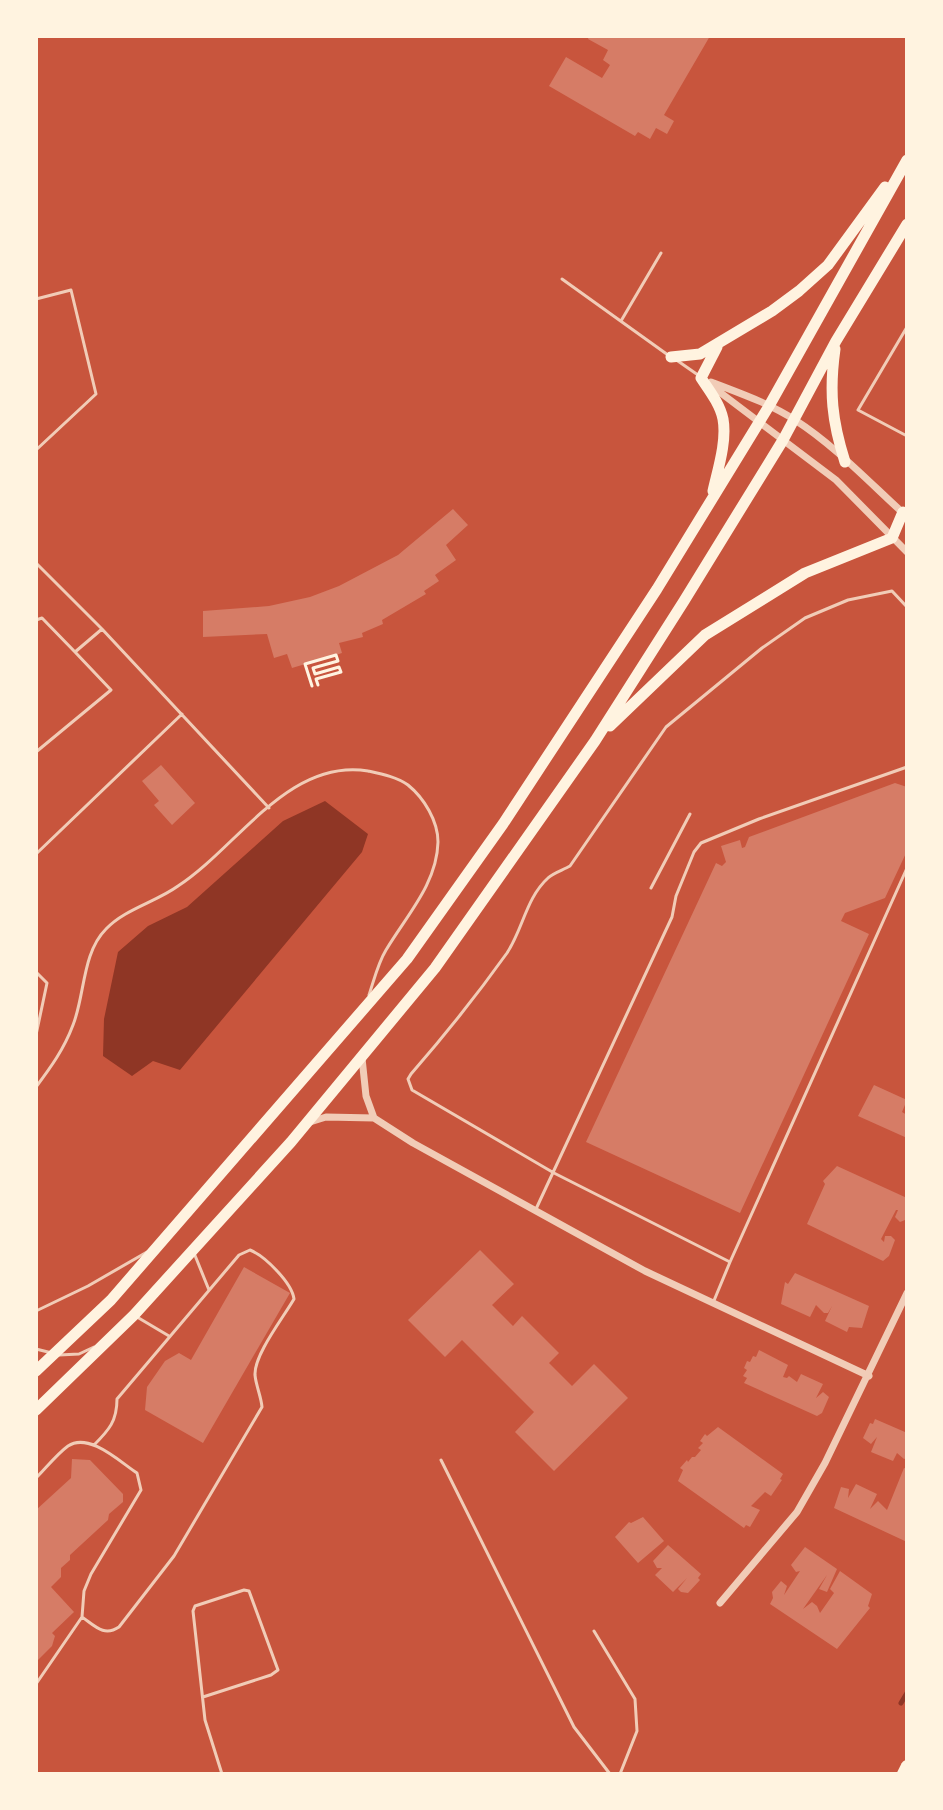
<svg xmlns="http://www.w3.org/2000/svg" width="943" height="1810" font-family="Cabin,sans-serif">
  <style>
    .water { fill: #8f3625 }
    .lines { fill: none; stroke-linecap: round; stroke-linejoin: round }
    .stream { stroke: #8f3625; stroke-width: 5 }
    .building { fill: #d67c66 }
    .path { stroke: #fff3e0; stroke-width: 3 }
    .service { stroke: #f1ccb7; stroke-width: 3 }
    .minor { stroke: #f1ccb7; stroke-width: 7 }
    .trunk { stroke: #fff3e0; stroke-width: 11 }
    .motorway { stroke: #fff3e0; stroke-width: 12 }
  </style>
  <rect width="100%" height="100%" fill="#c8553d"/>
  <path class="water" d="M325,801L368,834L362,852L180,1070L153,1061L132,1076L103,1056L104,1019L118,952L148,926L187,907L283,821Z"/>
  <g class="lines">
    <path class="stream" d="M901,1703L907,1693"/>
  </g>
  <path class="building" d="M589,36H710L664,115L674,121L667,134L656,128L650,139L638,132L635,136L549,86L566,57L602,78L610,65L603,60L608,50L588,39Z
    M453,509L468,525L446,545L456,560L435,575L439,581L424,591L426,594L382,620L383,624L362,633L363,637L339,643L342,653L292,668L287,654L274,658L267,634L203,637V611L269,606L310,597L339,586L398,555Z
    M161,765L195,803L172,825L154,805L159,801L142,781Z
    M895,783L907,787V851L885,898L845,913L841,921L869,934L740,1213L586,1142L716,863L722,866L726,862L721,846L740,840L742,848L745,847L749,837Z
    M874,1085L907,1100L902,1112L907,1115V1138L858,1116Z
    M837,1166L907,1198L905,1220L900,1222L895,1217L898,1210H896L881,1239L884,1242L885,1236H891L895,1240L889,1256L883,1261L807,1224L825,1184L823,1181Z
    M480,1250L514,1284L492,1305L513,1326L522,1316L559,1353L549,1363L572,1386L594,1364L628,1398L554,1471L515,1432L534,1412L462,1340L445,1357L408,1320Z
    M244,1267L290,1293L203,1443L145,1410L147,1387L165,1361L179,1353L191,1360Z
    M795,1273L869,1306L862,1328L849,1327L847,1332L825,1321L832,1306L828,1313H824L816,1305L810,1317L781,1304L785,1282L788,1284Z
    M759,1350L788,1365L783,1377L787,1378L789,1376L797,1382L801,1374L823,1384L816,1398L823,1392L829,1397L822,1413L817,1416L744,1383L747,1378L743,1376L747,1370L744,1368L747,1361L750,1362L753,1356L756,1357Z
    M875,1419L905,1432L907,1429V1458L904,1459L897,1453L893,1461L871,1452L877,1437L871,1444L863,1438L870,1423L873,1424Z
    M718,1427L783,1474L780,1479L782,1480L771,1496L765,1492L751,1506L760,1510L750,1527L746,1525L744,1528L678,1481L683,1470L680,1468L687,1460L688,1462L692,1457H695L701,1450L698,1448L703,1443L700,1441L705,1434L707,1436Z
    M72,1459L90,1460L123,1494V1502L109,1514L108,1520L70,1555V1560L61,1568V1577L51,1587L74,1612L52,1633L55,1636L52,1646L36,1662V1510L71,1478Z
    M904,1468L907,1469V1542L834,1508L841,1487L849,1489L848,1498L856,1484L877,1494L870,1509L878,1501L887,1510Z
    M643,1517L664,1541L638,1563L615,1537L629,1522L631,1523Z
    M668,1545L701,1574L698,1578L700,1580L688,1593L681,1592L678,1589L687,1578L673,1592L655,1575L662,1568H657L653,1561Z
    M805,1547L837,1569L827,1592L819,1589L827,1575L803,1609L812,1602L817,1606L820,1613L834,1593L830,1589L840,1571L872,1594L868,1606L870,1608L837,1649L770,1604L773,1598L772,1592L781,1581L787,1586L784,1595L800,1571L796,1572L791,1565Z"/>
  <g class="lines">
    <path class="path" d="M312,686L305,664L336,655L338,661L313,668L315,674L339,667L341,672L316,679L318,685"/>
    <path class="service" d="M562,279L668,355
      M36,299L71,290L96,394L36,450
      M621,321L661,253
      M907,327L858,410L907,436
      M675,359L698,375
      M36,563L102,629L269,808
      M907,607L892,591L848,600L805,618L762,648L666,727L570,866C563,870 553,873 548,878C526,898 523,929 507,953C477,995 445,1035 411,1074L408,1079L412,1090L554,1173L730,1262L907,868
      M36,620L42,618L75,652L102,629
      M36,752L111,690L75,652
      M36,854L182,714
      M651,888L690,814
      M36,972L47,983L36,1035
      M36,1087C51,1067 64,1049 73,1025C85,995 82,953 106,929C125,909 156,902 178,886C237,848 288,758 368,771C382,774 397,777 408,785C424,798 438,821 438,842C437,884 406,916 386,950C378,963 374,980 369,995
      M536,1209L672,917L676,896L694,852L701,843L759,819L907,767
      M194,1253L209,1290
      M713,1303L730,1262
      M36,1311L88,1286L147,1252
      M137,1317L169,1336
      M36,1349L52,1353
      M59,1355L79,1354L94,1347
      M441,1460L574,1727L610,1774
      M36,1478C46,1468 57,1454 68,1446C89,1432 120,1462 137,1473L141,1490L91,1574L84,1591L82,1617L36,1684
      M82,1617C95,1626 104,1637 119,1627L174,1556L262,1407C261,1396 256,1386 255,1375C254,1355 283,1318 294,1299C292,1283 265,1256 250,1250L239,1255L117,1399C117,1421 109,1430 94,1445
      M594,1631L635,1699L637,1731L620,1774
      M203,1697L271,1675L278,1670L249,1591L244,1590L195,1606L193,1611L205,1720L222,1774"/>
    <path class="minor" d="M711,382C739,393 769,403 795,420C834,445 869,482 903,513
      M709,384L836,480L907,552
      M374,1118L413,1143L645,1271L869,1376
      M310,1122L326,1117L374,1118L366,1096L362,1058
      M720,1603L797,1512L825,1463L907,1293"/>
    <path class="trunk" d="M835,349C829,392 832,421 845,462
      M671,357L700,354L772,311L799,291L828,265L885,187
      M713,491C718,469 727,441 723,419C720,404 709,390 701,378L717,347
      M610,726L705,635L805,573L892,538L903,512
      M36,1371L111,1300L407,959L503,824L657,589L769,406L907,160
      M36,1410L134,1315L291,1142L435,968L595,741L684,601L783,440L836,341L907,224"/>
    <path class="motorway" d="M903,1774L907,1766"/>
  </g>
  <rect width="943" height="1810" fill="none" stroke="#fff3e0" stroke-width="76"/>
</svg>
